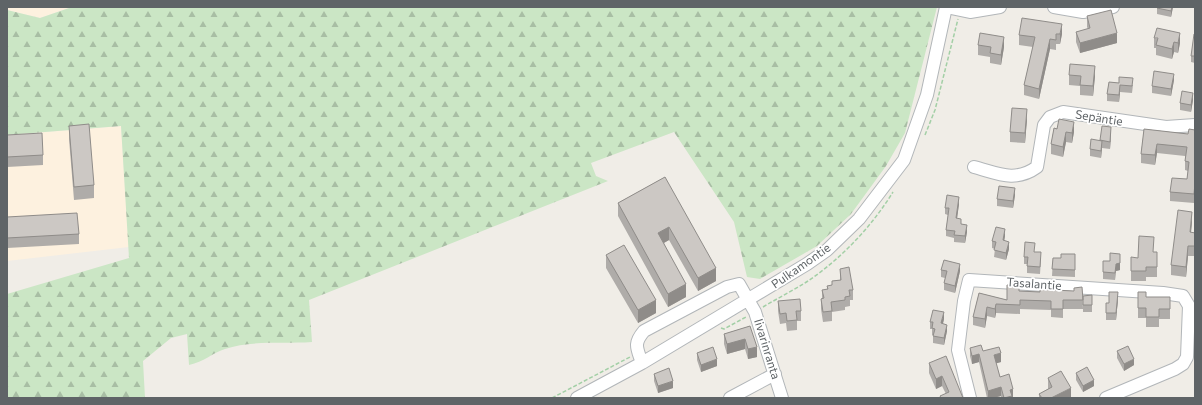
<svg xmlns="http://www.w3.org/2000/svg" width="1202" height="405" font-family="Commissioner,sans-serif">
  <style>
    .commercial { fill: #fdf1df }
    .forest { fill: url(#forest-firs) }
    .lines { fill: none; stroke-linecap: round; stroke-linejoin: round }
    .minor-casing { stroke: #b2b6b9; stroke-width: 14 }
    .path { stroke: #a3cfa6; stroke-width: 1.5; stroke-dasharray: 4 2; stroke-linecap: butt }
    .minor { stroke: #fff; stroke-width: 12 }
    .wall { fill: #afaca9 }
    .shaded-wall { fill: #8f8c89 }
    .building { fill: #ccc8c4; stroke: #8f8c89 }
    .labels { text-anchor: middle; stroke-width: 3.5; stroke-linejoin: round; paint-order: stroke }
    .street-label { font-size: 12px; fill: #5f6467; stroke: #fff }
  </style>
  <defs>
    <pattern id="forest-firs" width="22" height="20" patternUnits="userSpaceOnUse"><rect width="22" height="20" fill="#cbe6c5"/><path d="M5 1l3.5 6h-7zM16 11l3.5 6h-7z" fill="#a8bea4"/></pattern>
  </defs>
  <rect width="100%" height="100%" fill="#f0ede7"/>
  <path class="commercial" d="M7,7H72L40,18L7,10Z
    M121,126L129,247L7,261V135Z"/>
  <path class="forest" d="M72,7H937L905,133L886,166L851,214L817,246L760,279L747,277L734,222L674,132L591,163L596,176L608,181L309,300L312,342C285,344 251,340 225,349C212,353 204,362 189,365L187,334L171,338L143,361L145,398H7V294L129,258L121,126L7,135V10L40,18Z"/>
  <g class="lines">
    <defs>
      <path id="minor" d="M946,7L970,12L1000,7
        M1054,7L1083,12L1113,7
        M974,167C997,173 1015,183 1037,167L1044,125L1050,117L1063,112L1166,127L1195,125
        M642,363C637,348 633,344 644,331L727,287L739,284L755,312L782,398
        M577,398L642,363L807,264L827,250L859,219L904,160L927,95L946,7
        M730,398L775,374
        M970,398L958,350L964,301L969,280L1163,293L1183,296L1189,306L1187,357L1183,364L1175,369L1106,398"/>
    </defs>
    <use href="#minor" class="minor-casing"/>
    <path class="path" d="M925,135L935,110L958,19
      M763,307C778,298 794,290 808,281C842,258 872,226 893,192
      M721,328L724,329L746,317
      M552,398L630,357"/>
    <use href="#minor" class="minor"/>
  </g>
  <path class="wall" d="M1157,7H1173L1171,17L1157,14Z
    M1087,16L1117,43L1080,53L1076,42V32L1088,29L1087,27Z
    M1062,34L1060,44H1056V50L1050,49L1039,99L1024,95V85L1033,47L1019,45V35Z
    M1195,34V63L1191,62V56Z
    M1154,38L1180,43L1178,53L1174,52L1172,59L1156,55V48H1154Z
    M978,45L1004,47L1001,65L990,63V57L978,55Z
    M1069,75L1095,76L1093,96L1080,95V86L1069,85Z
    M1174,80L1171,96L1152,93V86Z
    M1109,82L1133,85L1132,93L1120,92L1119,102L1107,101V94Z
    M1193,100L1191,112L1180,110V103Z
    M1027,119L1025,143L1010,142V132Z
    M69,126L94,185V198L74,200L69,139Z
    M1054,128L1074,132L1072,143L1066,142L1063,157L1051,154V144Z
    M1144,129L1188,134L1195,130V192L1194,203L1170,201V192L1187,179L1188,171L1185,170V156L1157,153L1155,165L1141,163V154Z
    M1111,134L1110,149L1102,148L1101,158L1090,156V149L1100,140Z
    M7,135L43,155V165L7,167Z
    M665,177L716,281L698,291L669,240L664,243L686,297L668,307L618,216V203Z
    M1015,195L1013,208L997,206V199Z
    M959,204L957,219L967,232L965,243L954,242V238L946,236V230L948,215L945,214V208Z
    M7,217L79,234V244L7,248Z
    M1192,222L1191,232L1195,233V256H1188L1186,277L1171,275V265Z
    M1005,236L1004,241L1009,249L1006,260L994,257L995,249L992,248V241Z
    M1035,252L1041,259L1040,274L1027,273V264H1024V257Z
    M1154,252L1157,262V277H1146V281H1131V271L1138,258Z
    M1075,254V277L1052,276L1053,258H1061Z
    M606,255L656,313L638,323L606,268Z
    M1103,261L1120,270L1116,271L1115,280L1103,279Z
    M840,269L853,290V300H850V306L845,307V310L832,312V321L823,322L821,309V299L822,298V290H827V286L832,285V281L840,280Z
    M941,270L960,271L955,293L944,290V283L945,278L941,277Z
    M1082,287L1083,309H1063V318L1051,317V310L1020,309V314L996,313L995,318L987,316L985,328L973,325V317L979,293L1007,300L1019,291L1040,292L1054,290L1074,291Z
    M1138,292L1146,297H1170V319H1159V327H1146V318H1138Z
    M1092,295V312H1083V296Z
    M1118,299L1116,320H1106V303H1109Z
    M778,301L801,311V321H797V330L787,331L786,323L780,324L778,311Z
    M944,319L943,324L947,331L944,345L933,343V335H932V329H930V322Z
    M750,326L757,357L748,359L745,349L727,354L724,344V334Z
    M970,348L983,351L1001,362L996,363L1000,377L1013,398H1001V396L993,398H987L979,362L972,364L970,356Z
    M1117,351L1134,365L1124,371L1117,358Z
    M697,353L717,366L701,372L697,360Z
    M929,363L963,398H940V396L946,394L942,386L936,389L929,373Z
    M1076,373L1094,386L1083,392L1076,380Z
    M654,374L673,388L658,393L654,381Z
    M1048,378L1071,398H1039V394L1048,389Z"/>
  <path class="shaded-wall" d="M1172,7H1173L1171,17V11Z
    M1062,24V34L1060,44V34Z
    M1117,33V43L1080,53V43Z
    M1180,33V43L1178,53V43Z
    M1004,37V47L1001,65V55Z
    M1050,39V49L1039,99V89Z
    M1174,42V52L1172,59V49Z
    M1095,66V76L1093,96V86Z
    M1174,74V80L1171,96V89Z
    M1120,85V92L1119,102V95Z
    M1193,93V100L1191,112V105Z
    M1027,109V119L1025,143V133Z
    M1074,122V132L1072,143V133Z
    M1111,127V134L1110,149V142Z
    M1066,132V142L1063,157V147Z
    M1102,141V148L1101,158V151Z
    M1157,144V153L1155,165V155Z
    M1195,183V192L1194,203V194Z
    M1015,188V195L1013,208V201Z
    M959,197V204L956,225V218Z
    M1192,212V222L1190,242V232Z
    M967,225V232L965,243V236Z
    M669,227V240L658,246V233Z
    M1005,229V236L1003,247V240Z
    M1009,242V249L1006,260V253Z
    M1188,246V256L1186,277V267Z
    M1120,254V270L1116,271L1115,280L1116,264Z
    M960,264V271L955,293V286Z
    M716,268V281L698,291V278Z
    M686,284V297L668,307V294Z
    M1118,292V299L1116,320V313Z
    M656,300V313L638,323V310Z
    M996,304V313L995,318V309Z
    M987,307V316L985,328V319Z
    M944,312V319L941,330V323Z
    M947,325V331L944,345V338Z
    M745,339V349L727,354V344Z
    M757,347V357L748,359V349Z
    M1001,353V362L994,364V355Z
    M979,354V362L972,364V356Z
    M717,359V366L701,372V365Z
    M1134,359V365L1124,371V364Z
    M942,376V386L936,389V379Z
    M1094,380V386L1083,392V386Z
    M673,381V388L658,393V386Z
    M1001,387V396L993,398H988V391Z
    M1071,388V398H1051Z
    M1013,389V398H1006L1010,390Z"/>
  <path class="building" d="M1157,7H1172L1171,11L1157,8Z
    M1111,10L1117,33L1080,43L1076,32L1090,28L1087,16Z
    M1022,18L1062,24L1060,34H1056V40L1050,39L1039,89L1024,85L1035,37L1019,35Z
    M1157,28L1180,33L1178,43L1174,42L1172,49L1156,45L1158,38H1154Z
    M980,33L1004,37L1001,55L990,53L991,47L978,45Z
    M1194,34H1195V56H1191Z
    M1070,64L1095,66L1093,86L1080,85L1081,76L1069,75Z
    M1154,71L1174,74L1171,89L1152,86Z
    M1119,77L1133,78L1132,86L1120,85L1119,95L1107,94L1109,82L1119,83Z
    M1182,91L1193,93L1191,105L1180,103Z
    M1012,108L1027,109L1025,133L1010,132Z
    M1059,119L1074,122L1072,133L1066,132L1063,147L1051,144L1054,128L1057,129Z
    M89,124L94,185L74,187L69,126Z
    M1102,126L1111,127L1110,142L1100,140Z
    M1144,129L1188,134L1189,129L1195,130V183L1194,194L1170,192L1172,178L1187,179L1189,162L1185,161L1187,147L1157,144L1155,155L1141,154Z
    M42,133L43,155L7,157V135Z
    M1091,139L1102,141L1101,151L1090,149Z
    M665,177L716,268L698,278L669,227L658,233L686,284L668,294L618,203Z
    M999,186L1015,188L1013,201L997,199Z
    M947,195L959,197L956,218L961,219V224L967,225L965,236L954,235L955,231L946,230L949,208H945Z
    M1178,210L1192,212L1190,232L1195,233V246H1188L1186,267L1171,265Z
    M77,213L79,234L7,238V217Z
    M996,227L1005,229L1003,240L1009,242L1006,253L994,250L996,242L992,241Z
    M1139,236L1154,237L1153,252H1157V267H1146V271H1131V257L1138,258Z
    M1025,242L1035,243L1034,252H1041L1040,267L1027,266L1028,257H1024Z
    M624,245L656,300L638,310L606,255Z
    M1110,253L1120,254V263L1116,264L1115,273L1103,272V261H1110Z
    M1061,254H1075V270L1052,269L1053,258H1061Z
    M944,260L960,264L955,286L944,283L947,271L941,270Z
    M849,267L853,290H849L850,296L845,297V300L831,302L832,311L823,312L821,299L824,298L822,290L828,289L827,286L832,285V281L841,280L840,269Z
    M1007,285L1019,286V291L1040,292V286H1054V290L1074,291V288L1082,287L1083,300H1063V309H1051V301L1020,300V305L996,304L995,309L987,307L985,319L973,317L979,293L1007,300Z
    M1109,292H1118L1116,313H1106V303H1109Z
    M1138,292H1146V297H1170V309H1159V317H1146V308H1138Z
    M1092,295V305H1083V296Z
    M800,299L801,311H796L797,320L787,321L786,313L780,314L778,301Z
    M933,310L944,312L941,323L947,325L944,338L933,336L935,329L932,328L933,322H930Z
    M750,326L757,347L748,349L745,339L727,344L724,334Z
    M981,345L983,351L999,347L1001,353L994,355L1000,377L1009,374L1013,389L1010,390L1012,396L1004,398L1001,387L988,391L979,354L972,356L970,348Z
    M1128,346L1134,359L1124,364L1117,351Z
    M713,347L717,359L701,365L697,353Z
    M946,356L963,398H941L940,396L949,392L942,376L936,379L929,363Z
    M1087,367L1094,380L1083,386L1076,373Z
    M669,368L673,381L658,386L654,374Z
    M1061,371L1071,388L1051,398H1042L1039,394L1052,387L1048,378Z"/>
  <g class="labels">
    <g class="street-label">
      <text transform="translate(1099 118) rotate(9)" y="4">Sepäntie</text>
      <text transform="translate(801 266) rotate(-35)" y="4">Pulkamontie</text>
      <text transform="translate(1034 284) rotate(4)" y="4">Tasalantie</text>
      <text transform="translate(767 349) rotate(73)" y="4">Iivarinranta</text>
    </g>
  </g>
  <rect width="1202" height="405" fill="none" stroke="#5f6467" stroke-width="16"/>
</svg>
